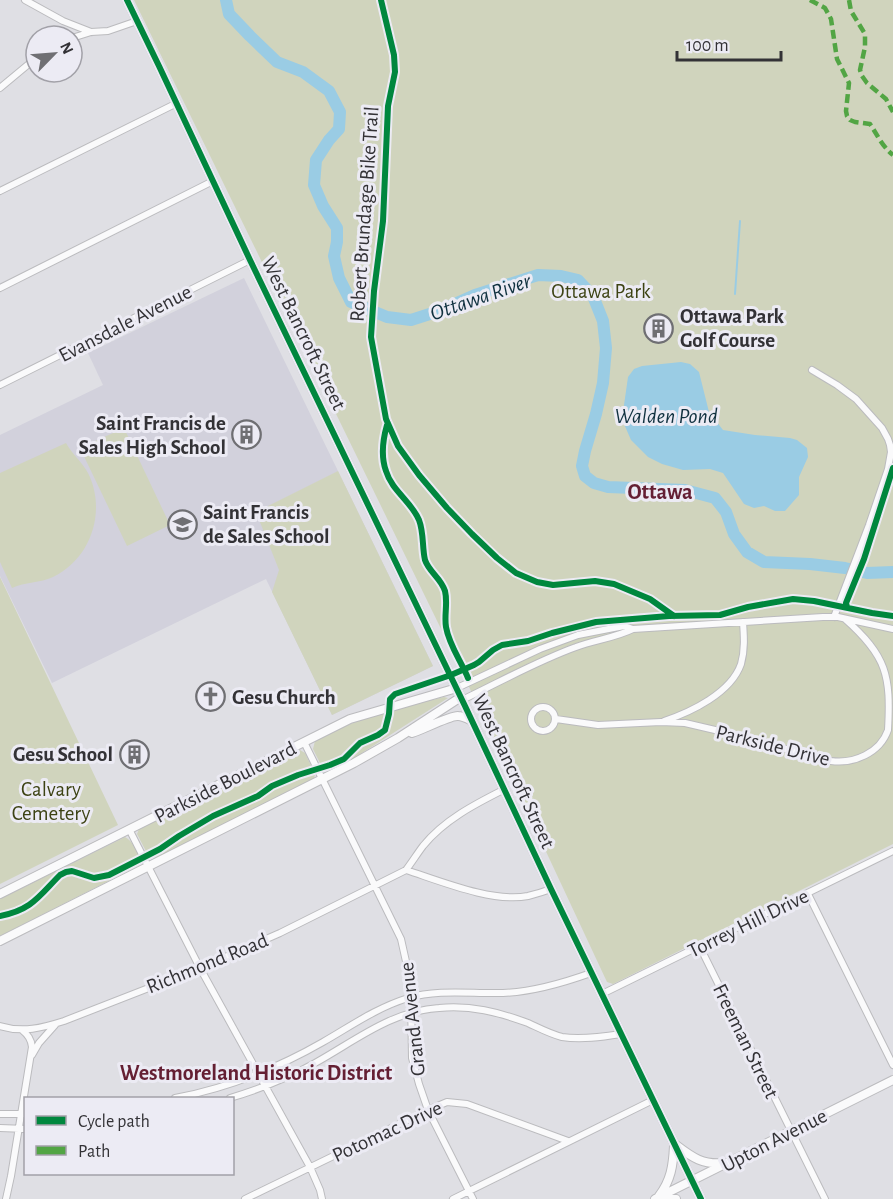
<svg xmlns="http://www.w3.org/2000/svg" width="893" height="1199" font-family="'Alegreya Sans',sans-serif">
  <style>
    .built { fill: #d2d1dc }
    .green { fill: #d0d4bd }
    .water { fill: #9acce4 }
    .lines { fill: none; stroke-linecap: round; stroke-linejoin: round }
    .stream { stroke: #9acce4; stroke-width: 2 }
    .river { stroke: #9acce4; stroke-width: 12 }
    .street-casing { stroke: #bbbbbe; stroke-width: 8 }
    .secondary-casing { stroke: #bbbbbe; stroke-width: 10 }
    .street { stroke: #fafafb; stroke-width: 6 }
    .secondary { stroke: #fafafb; stroke-width: 8 }
    .quiet { stroke: #52a544; stroke-width: 4.5; stroke-dasharray: 9 4.5; stroke-linecap: butt }
    .cycleway-casing { stroke: #ecebf4; stroke-width: 10 }
    .cycleway { stroke: #00873e; stroke-width: 6 }
    .labels { text-anchor: middle; stroke-width: 6; stroke-linejoin: round; paint-order: stroke }
    .street-label { font-size: 21px; fill: #333236; stroke: #ecebf4 }
    .park-label { font-size: 21px; fill: #3d4314; stroke: #ecebf4 }
    .poi-label { font-size: 21px; font-weight: bold; fill: #333236; stroke: #ecebf4; text-anchor: start }
    .water-label { font-size: 22px; font-style: italic; fill: #10313f; stroke: #ecebf4 }
    .neighbourhood-label { font-size: 22px; font-weight: bold; fill: #641f33; stroke: #ecebf4 }
  </style>
  <rect width="100%" height="100%" fill="#dfdfe4"/>
  <path class="built" d="M244,278L433,666L332,715L266,579L52,683L0,576V435L103,385L88,353Z"/>
  <path class="green" d="M134,0H893V844L613,984L607,982L463,674Z
    M124,428L170,525L127,546L80,448Z
    M66,443C72,454 82,462 88,473C107,511 91,559 53,577C40,583 25,582 12,588L0,562V473Z
    M338,471L433,666L332,715L272,592L279,570L256,512Z
    M0,577L118,825L0,884Z
    M444,697L448,698L351,760L330,771L323,769L313,749L315,741C355,718 400,708 444,697Z
    M300,750L305,753L315,774L314,779L157,858L149,857L137,834L139,829L295,751Z
    M125,837C133,841 142,857 140,865L0,936V899Z"/>
  <path class="water" d="M681,362L690,364L699,372L709,412L723,430L755,435L790,438L797,440L807,448L808,457L799,477V495L785,511H775L764,506L754,508L744,504L723,473L710,469L683,470L662,464L648,457L631,440L624,424L623,412L628,377L634,369L642,366Z"/>
  <g class="lines">
    <path class="stream" d="M735,294L740,221"/>
    <path class="river" d="M226,0L229,14L250,36L277,62L303,72L329,91L340,112L339,129L329,140L316,160L314,185L323,206L337,228V242L334,256L339,278L351,302L387,317L411,320L439,311L475,295L538,275L561,276L578,280L593,296L603,321L606,348L603,383L596,414L585,451L582,466L585,476L594,483L608,487L685,490L715,498L726,512L734,534L747,552L764,562L810,564L845,568L867,573L893,572"/>
    <defs>
      <path id="street" d="M25,0L63,21L91,32
        M72,38L91,32L108,31L137,21
        M0,88L36,58
        M0,191L177,103
        M0,288L213,181
        M812,370L837,385L856,399L882,428L888,439L890,445L891,452L888,469L869,525L834,617
        M0,385L250,260
        M457,688L540,649L578,635L624,626L633,629
        M462,700C500,682 537,661 576,647C594,640 615,638 633,629L823,617H838L893,629
        M531 719a12 12 0 1 1 24 0a12 12 0 1 1-24 0Z
        M556,719L598,725L661,722L685,723L715,730L831,761C854,764 880,753 888,730C891,676 887,656 845,619
        M664,721C691,712 731,693 741,664C745,650 744,636 743,622
        M304,742L401,939L409,975L411,997L412,1058L419,1084L428,1110L473,1199
        M129,829L200,968L310,1167L320,1190L322,1199
        M406,870C412,862 417,854 423,846C444,820 475,804 505,789
        M808,894L893,1065
        M700,947L825,1199
        M602,994L893,851
        M0,1026C23,1033 42,1028 64,1021L200,968L280,933L406,870C440,881 493,903 528,896C536,894 543,892 551,889
        M32,1055L39,1043L55,1025
        M175,1098C228,1088 276,1069 323,1042C351,1026 376,1008 408,998C439,989 471,994 503,993C533,992 563,983 591,973
        M230,1098C260,1089 288,1078 315,1063C355,1041 391,1011 439,1008C471,1005 498,1012 528,1023C539,1028 550,1034 562,1037C581,1040 602,1037 621,1034
        M0,1114H26
        M0,1128L26,1129
        M6,1199L11,1176L32,1047C31,1039 28,1035 22,1030
        M245,1199L428,1110L447,1102L467,1104L568,1141
        M453,1199L653,1100"/>
      <path id="secondary" d="M127,0L159,66L250,260L465,706L551,889L701,1199
        M412,733C422,730 451,715 458,716C463,716 468,719 472,721
        M0,894L350,719L457,688
        M0,941L354,763L398,738L461,697
        M676,1145C693,1158 703,1165 724,1163
        M659,1196C671,1180 673,1166 674,1146
        M660,1198L676,1199
        M655,1199L893,1080"/>
    </defs>
    <use href="#street" class="street-casing"/>
    <use href="#secondary" class="secondary-casing"/>
    <use href="#street" class="street"/>
    <use href="#secondary" class="secondary"/>
    <path class="quiet" d="M810,0L825,8L831,19L837,59L849,83L846,111L847,116L850,120L855,122L870,124C878,136 882,146 893,155
      M849,0L851,11L865,34V47L860,70L862,76L867,83L886,99L893,112"/>
    <defs>
      <path id="cycleway" d="M127,0L159,66L250,260L465,706L551,889L701,1199
        M381,0L394,55L395,72L388,106L383,221L374,291L371,337L386,419L398,446L419,475L447,508L472,534L497,558L516,573L537,582L553,585L595,581L614,584L650,599L674,616
        M387,425C383,439 381,457 386,471C392,491 411,501 419,520C424,533 422,547 425,560C429,572 441,578 445,591C448,603 444,615 446,627C449,645 461,661 468,678
        M847,607L846,603L864,559L893,468
        M0,916C32,910 39,896 60,875L66,872L72,871L94,878L109,875L160,849L179,836L213,816L258,796L272,786L298,775L330,765L344,759L360,743L378,735L385,730L389,714L390,699L395,694L451,675L474,665L479,662L493,650L502,645L528,641L552,633L596,622L669,616L720,615L748,607L793,599L814,601L872,613L893,616"/>
    </defs>
    <use href="#cycleway" class="cycleway-casing"/>
    <use href="#cycleway" class="cycleway"/>
  </g>
  <defs>
    <symbol id="building-ring" viewBox="-11 -11 22 22"><circle r="9.5" fill="#ecebf4" stroke="#6f6f73" stroke-width="1.5"/><path d="M-4-6H4V6H1V3H-1V6H-4ZM-2.5-4.3h1.7v1.8h-1.7ZM.8-4.3h1.7v1.8H.8ZM-2.5-1h1.7V.8h-1.7ZM.8-1h1.7V.8H.8Z" fill="#6f6f73"/></symbol>
    <symbol id="school-ring" viewBox="-11 -11 22 22"><circle r="9.5" fill="#ecebf4" stroke="#6f6f73" stroke-width="1.5"/><path d="M0-5L7-2L0 1L-7-2ZM-4 1L0 2.5L4 1V4Q0 6-4 4Z" fill="#6f6f73"/></symbol>
    <symbol id="church-ring" viewBox="-11 -11 22 22"><circle r="9.5" fill="#ecebf4" stroke="#6f6f73" stroke-width="1.5"/><path d="M-1.2-6h2.4v3.5h3.3v2.4h-3.3V6h-2.4V-.1h-3.3v-2.4h3.3Z" fill="#6f6f73"/></symbol>
  </defs>
  <g fill-rule="evenodd">
    <use href="#building-ring" x="642" y="312" width="33" height="33"/>
    <use href="#building-ring" x="230" y="418" width="33" height="33"/>
    <use href="#school-ring" x="166" y="508" width="33" height="33"/>
    <use href="#church-ring" x="194" y="680" width="33" height="33"/>
    <use href="#building-ring" x="118" y="738" width="33" height="33"/>
  </g>
  <g class="labels">
    <g class="street-label">
      <text transform="translate(364 214) rotate(-86)" y="7">Robert Brundage Bike Trail</text>
      <text transform="translate(125 323) rotate(-27)" y="7">Evansdale Avenue</text>
      <text transform="translate(304 333) rotate(64)" y="7">West Bancroft Street</text>
      <text transform="translate(773 745) rotate(14)" y="7">Parkside Drive</text>
      <text transform="translate(514 771) rotate(65)" y="7">West Bancroft Street</text>
      <text transform="translate(225 782) rotate(-27)" y="7">Parkside Boulevard</text>
      <text transform="translate(748 923) rotate(-26)" y="7">Torrey Hill Drive</text>
      <text transform="translate(207 963) rotate(-22)" y="7">Richmond Road</text>
      <text transform="translate(412 1019) rotate(-96)" y="7">Grand Avenue</text>
      <text transform="translate(746 1041) rotate(64)" y="7">Freeman Street</text>
      <text transform="translate(387 1131) rotate(-25)" y="7">Potomac Drive</text>
      <text transform="translate(774 1140) rotate(-27)" y="7">Upton Avenue</text>
    </g>
    <g class="park-label">
      <text x="601" y="298">Ottawa Park</text>
      <text x="51" y="796">Calvary<tspan x="51" dy="24">Cemetery</tspan></text>
    </g>
    <g class="poi-label">
      <text x="680" y="323">Ottawa Park<tspan x="680" dy="24">Golf Course</tspan></text>
      <text x="226" y="430" text-anchor="end">Saint Francis de<tspan x="226" dy="24">Sales High School</tspan></text>
      <text x="203" y="519">Saint Francis<tspan x="203" dy="24">de Sales School</tspan></text>
      <text x="232" y="704">Gesu Church</text>
      <text x="113" y="761" text-anchor="end">Gesu School</text>
    </g>
    <g class="water-label">
      <text transform="translate(480 296) rotate(-19)" y="8">Ottawa River</text>
      <text x="666" y="423">Walden Pond</text>
    </g>
    <g class="neighbourhood-label">
      <text x="660" y="499">Ottawa</text>
      <text x="256" y="1080">Westmoreland Historic District</text>
    </g>
  </g>
  <rect x="24" y="1097" width="210" height="78" fill="#ecebf4" stroke="#a2a1a8" stroke-width="1.5"/>
  <rect x="36" y="1116" width="30" height="9" fill="#00873e" stroke="#a2a1a8" stroke-width="1.5"/>
  <text x="78" y="1127" font-size="18" fill="#333236">Cycle path</text>
  <rect x="36" y="1146" width="30" height="9" fill="#52a544" stroke="#a2a1a8" stroke-width="1.5"/>
  <text x="78" y="1157" font-size="18" fill="#333236">Path</text>
  <g transform="translate(54 54) rotate(65)"><circle r="28" fill="#ecebf4" stroke="#a2a1a8" stroke-width="1.5"/>
  <path d="M0-4.5L10 22L0 15L-10 22Z" fill="#6f6f73"/>
  <text y="-9" font-size="16" font-weight="bold" text-anchor="middle" fill="#333236">N</text>
  </g>
  <path d="M677 51v9h104v-9" fill="none" stroke="#333236" stroke-width="3"/>
  <text x="686" y="51" font-size="18" fill="#333236" stroke="#ecebf4" stroke-width="4.5" paint-order="stroke">100 m</text>
</svg>
